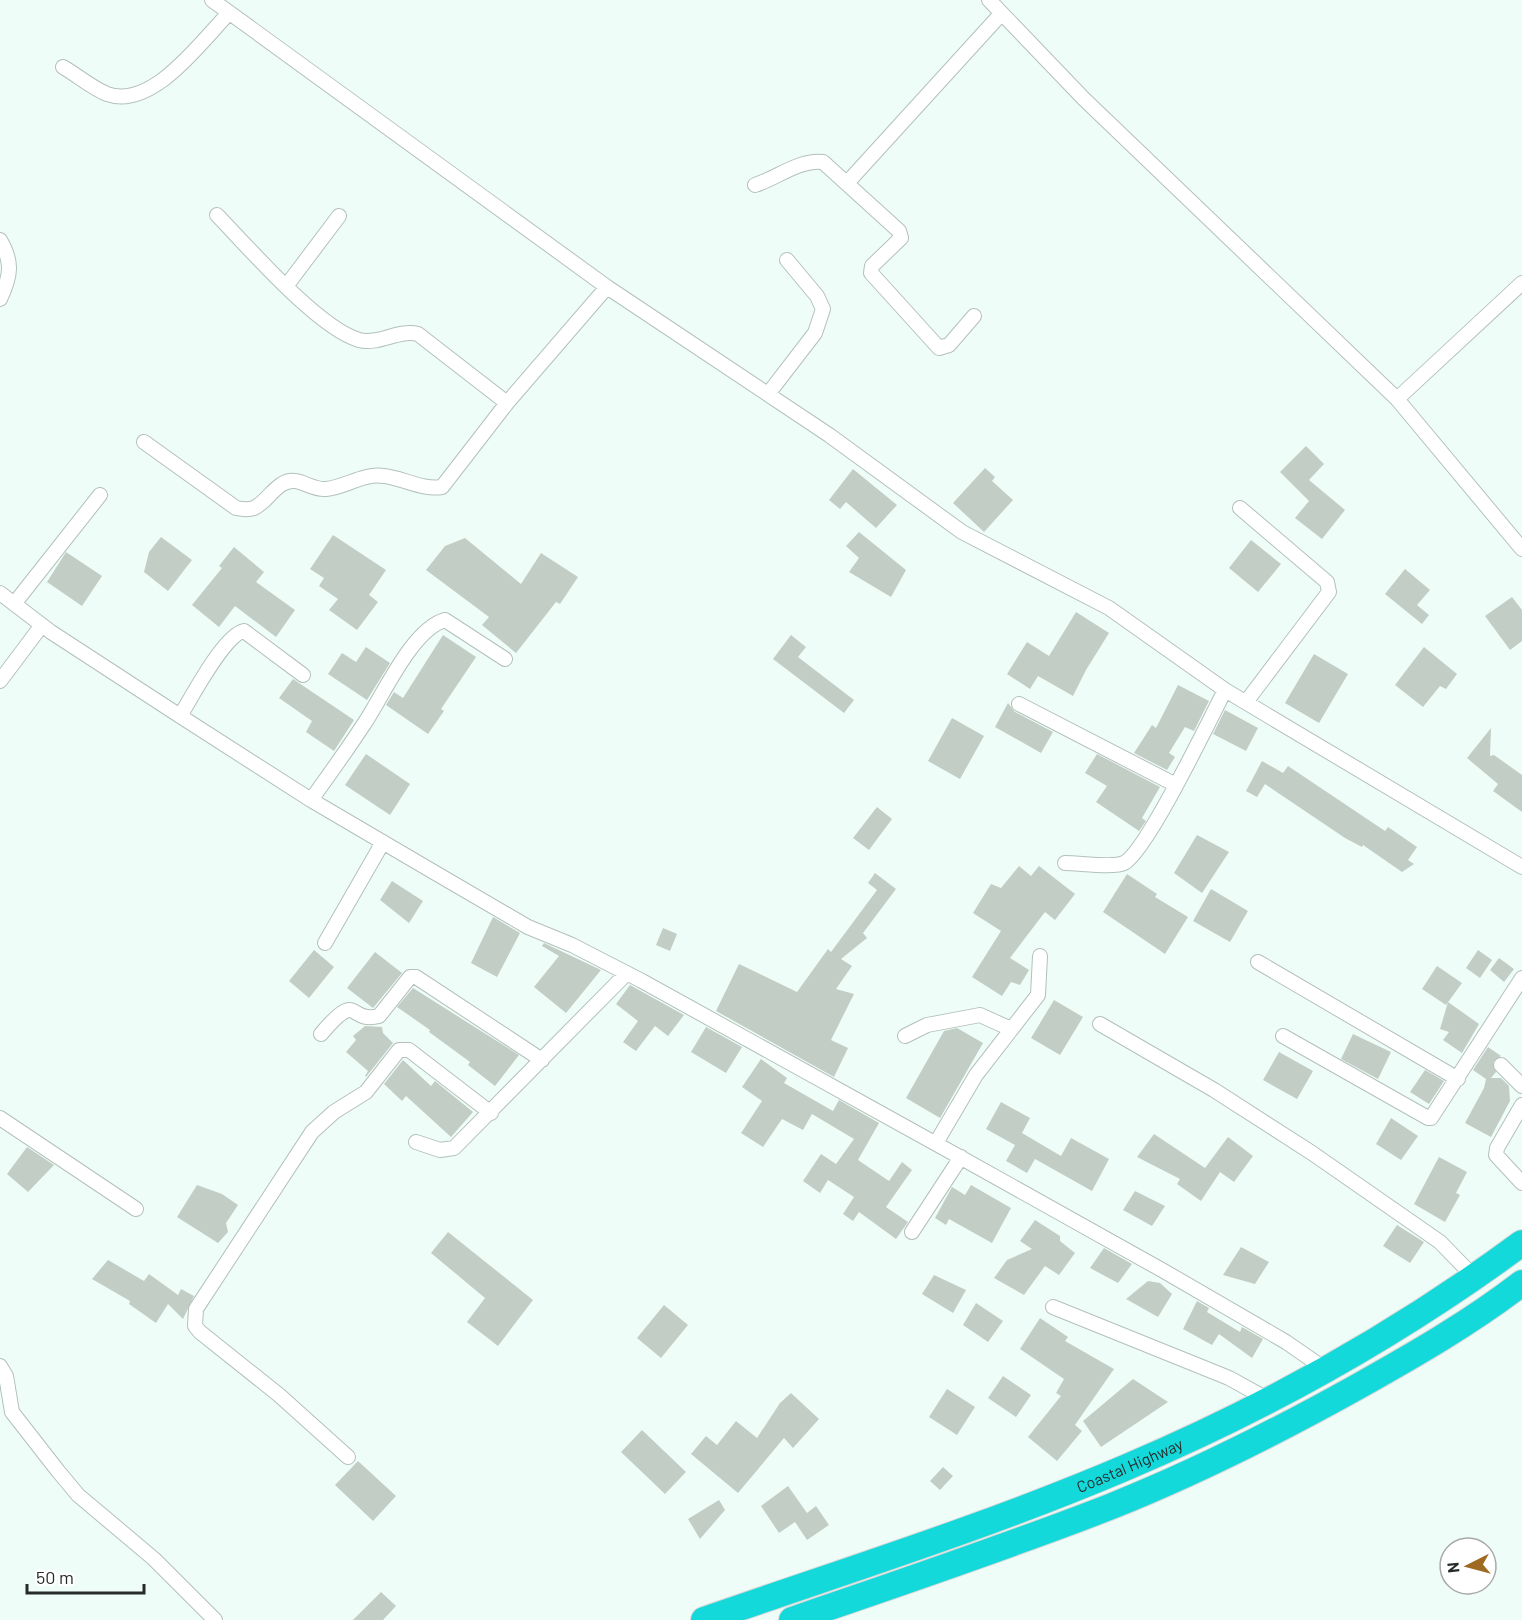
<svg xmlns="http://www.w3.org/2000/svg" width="1522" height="1620" font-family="Barlow,sans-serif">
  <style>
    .building { fill: #c2cdc5 }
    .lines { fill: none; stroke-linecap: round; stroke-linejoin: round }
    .street-casing { stroke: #b3c0bc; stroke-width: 16 }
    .highway-casing { stroke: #d8d9d8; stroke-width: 28 }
    .street { stroke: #fff; stroke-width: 14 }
    .highway { stroke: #14d9db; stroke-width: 26 }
    .labels { text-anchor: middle; stroke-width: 6; stroke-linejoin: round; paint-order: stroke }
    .street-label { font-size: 16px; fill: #262b29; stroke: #fff }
  </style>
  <rect width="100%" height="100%" fill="#effdf8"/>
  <path class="building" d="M1306,446L1324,464L1309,480L1345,510L1322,539L1295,518L1309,501L1280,472Z
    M985,468L995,477L992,481L1013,500L984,532L953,503Z
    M853,469L897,505L876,528L846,502L840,509L829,500Z
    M859,532L906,570L891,597L849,572L859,558L846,546Z
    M333,535L386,570L369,595L378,602L357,630L329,610L338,599L319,586L324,578L310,569Z
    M161,537L192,560L168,591L144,572L149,552Z
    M465,538L521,584L541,553L578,577L560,604L556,602L516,653L482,625L489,617L426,570L445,546Z
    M1251,540L1281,564L1258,592L1229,568Z
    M234,547L264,572L256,582L295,610L276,637L235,606L219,627L192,605L222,568L219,566Z
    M66,552L102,576L82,606L47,582Z
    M1405,569L1430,590L1417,605L1429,615L1422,624L1385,594Z
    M1512,597L1522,610V641L1510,650L1485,616Z
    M1076,612L1109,633L1086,670L1073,696L1038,676L1030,689L1007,674L1027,642L1049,656Z
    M443,635L476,657L441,709L444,711L428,734L386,705L394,692L403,698Z
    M791,635L806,647L798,657L854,700L844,713L773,659Z
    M366,647L390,663L367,700L328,674L342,653L356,662Z
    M1424,647L1457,674L1446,689L1440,686L1423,707L1395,685Z
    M1314,654L1348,674L1319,723L1285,703Z
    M293,679L354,720L334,751L306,732L312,721L279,698Z
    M1178,685L1209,701L1194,731L1185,727L1169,753L1175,757L1167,770L1134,753L1152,725L1156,728Z
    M1008,703L1015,712L1053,732L1041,753L995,727Z
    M1225,710L1258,728L1246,751L1213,734Z
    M952,718L984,736L960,779L928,761Z
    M1491,728L1490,756L1494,755L1522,775V812L1493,791L1498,784L1467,758Z
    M366,754L410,784L390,815L345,785Z
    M1097,754L1160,787L1142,818L1146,821L1139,831L1096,802L1107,786L1085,773Z
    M1262,761L1283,773L1288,766L1385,831L1388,827L1417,847L1408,860L1414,864L1402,872L1363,845L1362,847L1345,838L1265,784L1257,797L1246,791Z
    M877,807L892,819L869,850L853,838Z
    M1197,835L1229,852L1202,893L1174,873Z
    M1019,866L1031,876L1039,866L1075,894L1055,920L1045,912L1010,958L1029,970L1020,985L1011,982L1002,996L972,977L1001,931L973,913L991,884L1001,888Z
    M875,873L896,889L863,933L867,938L841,959L852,966L836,989L854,994L831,1040L848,1048L834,1077L716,1011L739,964L797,992L828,949L831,952L877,890L868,883Z
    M1127,874L1157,894L1155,897L1188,917L1165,954L1103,912Z
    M392,881L423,901L409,923L380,900Z
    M1211,889L1248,911L1230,942L1193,921Z
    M493,917L520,933L497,977L471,963Z
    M663,928L677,934L670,951L656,945Z
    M544,943L601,970L566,1013L534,987L559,956L542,946Z
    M314,950L334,967L309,998L289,981Z
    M1478,950L1492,960L1480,978L1466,968Z
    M375,952L402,973L373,1008L347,988Z
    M1499,958L1514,969L1504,982L1490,970Z
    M1437,966L1462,983L1446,1005L1422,989Z
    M630,985L684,1015L668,1036L655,1026L636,1051L623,1042L638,1021L616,1004Z
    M413,988L519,1055L495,1086L468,1065L470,1062L429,1032L430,1030L397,1007Z
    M1054,1000L1083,1017L1060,1055L1031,1038Z
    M1448,1002L1479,1024L1462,1053L1443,1040L1449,1032L1440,1029Z
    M365,1026L382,1027L383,1033L393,1043L366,1077L365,1076L368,1071L346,1052L356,1040L353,1036Z
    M706,1027L742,1047L726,1073L691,1052Z
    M957,1028L983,1043L940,1118L906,1098L944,1031Z
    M1353,1034L1391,1052L1378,1079L1341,1059Z
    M1488,1047L1501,1056L1493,1062L1496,1072L1491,1078H1501L1509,1086L1510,1101L1491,1137L1465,1123L1484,1088L1486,1079L1473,1070Z
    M1279,1052L1313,1071L1297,1099L1263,1080Z
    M761,1059L787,1078L784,1083L833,1111L839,1100L879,1123L858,1160L889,1181L902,1162L912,1170L886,1207L908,1222L896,1239L859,1212L853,1221L843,1214L854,1197L828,1180L820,1193L803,1181L821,1154L836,1164L854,1139L812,1114L803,1130L782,1119L763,1147L741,1133L762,1101L742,1087Z
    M403,1060L431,1086L435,1081L473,1112L451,1137L406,1096L402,1101L384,1084Z
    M1425,1070L1444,1081L1429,1104L1410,1092Z
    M1001,1102L1030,1118L1022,1133L1061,1156L1071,1138L1109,1159L1092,1191L1035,1159L1027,1173L1006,1161L1015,1145L986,1129Z
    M1391,1118L1418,1136L1401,1160L1376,1144Z
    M1154,1134L1205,1168L1228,1137L1253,1156L1234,1182L1220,1172L1201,1201L1177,1184L1180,1179L1137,1157Z
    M27,1147L54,1165L28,1192L7,1174Z
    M1439,1157L1467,1172L1456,1193L1460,1195L1445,1222L1414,1204Z
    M197,1185L222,1194L238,1205L226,1223L228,1232L218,1243L177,1217Z
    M971,1185L1011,1208L992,1243L949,1219L946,1225L935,1218L952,1187L965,1195Z
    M1135,1191L1165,1206L1152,1226L1123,1210Z
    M1035,1220L1060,1236V1241L1075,1253L1059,1275L1045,1266L1024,1295L994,1278L1007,1260L1032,1249L1020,1241Z
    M1397,1225L1424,1242L1410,1263L1383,1246Z
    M448,1232L533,1300L498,1346L467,1322L485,1298L431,1253Z
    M1241,1247L1269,1262L1255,1284L1223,1275Z
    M1104,1248L1132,1264L1118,1283L1090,1268Z
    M108,1260L144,1281L149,1274L178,1295L181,1289L194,1296L183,1319L168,1304L156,1323L129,1304L130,1301L92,1279Z
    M934,1275L966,1290L953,1313L922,1294Z
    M1148,1281L1160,1283L1172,1294L1158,1317L1126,1299Z
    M1197,1301L1209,1308L1207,1312L1240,1332L1242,1327L1263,1339L1252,1358L1219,1334L1212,1345L1183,1329Z
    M976,1303L1003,1321L988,1342L963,1325Z
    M664,1305L688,1325L661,1358L637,1338Z
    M1040,1318L1068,1337L1065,1341L1114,1369L1075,1425L1082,1431L1057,1461L1028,1437L1061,1396L1056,1393L1064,1379L1020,1349Z
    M1003,1376L1031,1395L1016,1417L988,1398Z
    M1133,1379L1168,1402L1101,1447L1083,1421Z
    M947,1389L975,1407L957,1435L929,1417Z
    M791,1393L819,1419L793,1448L784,1438L738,1493L691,1454L706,1436L717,1445L736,1421L757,1438L780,1403Z
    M642,1430L686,1472L665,1494L621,1452Z
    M358,1461L396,1496L373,1521L335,1485Z
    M943,1467L953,1476L940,1490L930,1481Z
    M788,1486L807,1513L816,1506L829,1525L807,1540L795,1522L779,1533L761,1506Z
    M719,1500L725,1510L700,1539L688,1519Z
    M381,1592L396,1606L383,1620H353Z"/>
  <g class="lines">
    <defs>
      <path id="street" d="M212,0L607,287L829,435L962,532L1109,608L1225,690L1522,867
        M989,0L1084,99L1397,399L1522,549
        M63,67C77,75 92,88 107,94C152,110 200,43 228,14
        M847,183L1001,14
        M755,185C777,178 800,159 823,162L899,231L901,238L872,266L871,273L939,348L949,345L974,316
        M217,215C249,248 318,328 359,340C379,345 399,329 418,334L507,403
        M0,240C13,262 11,276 0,299
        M287,285L339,216
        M768,394L815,333L823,309L817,296L787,260
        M1397,399L1522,283
        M144,442L236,508C241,509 249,510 254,508C269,501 277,479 295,481C305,482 314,490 326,489C346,487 363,473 384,476C403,478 422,490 442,487L507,403L607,287
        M1240,508L1327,582L1329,592L1246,702
        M0,593L51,632L180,716L311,800L432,871L528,927L572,945L642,981L940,1146L1162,1270L1286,1342L1325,1369
        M14,604L100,495
        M0,681L42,625
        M1019,704L1176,785
        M180,716C192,697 224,635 244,631L303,675
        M311,800C329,775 347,750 364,724C383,696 412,629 445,620L505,659
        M1065,863C1079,863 1114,868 1124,863C1147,851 1210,719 1225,690
        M325,943L383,842
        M1258,962L1458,1079
        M1100,1024L1214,1090L1312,1153L1440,1242L1473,1276
        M321,1034C360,988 347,1024 379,1016L410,977H416L542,1060
        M905,1036L927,1025L980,1015L1011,1029
        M1283,1036L1428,1118H1431L1522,978
        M1501,1065L1522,1086
        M1522,1105L1497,1148L1496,1155L1522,1183
        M0,1118L136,1209
        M416,1142L440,1150L454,1148L626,974
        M936,1143L976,1075L1038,995L1040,956
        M912,1232L961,1157
        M1053,1307L1229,1378L1269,1400
        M0,1366L6,1376L12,1412L58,1471L78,1495L154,1559L215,1620
        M348,1457L279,1395L200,1332L195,1326L196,1309L312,1132L334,1112L366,1092L399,1050H409L491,1113"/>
      <g id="highway">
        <path id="s1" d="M704,1620C845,1571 989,1526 1127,1467C1266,1408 1400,1333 1522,1243"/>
        <path d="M792,1620C899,1583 1007,1547 1112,1506C1197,1472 1278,1431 1357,1387C1414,1355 1470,1323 1522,1283"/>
      </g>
    </defs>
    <use href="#street" class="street-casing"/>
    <use href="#highway" class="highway-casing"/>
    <use href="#street" class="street"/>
    <use href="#highway" class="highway"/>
  </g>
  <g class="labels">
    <g class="street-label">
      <text dy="6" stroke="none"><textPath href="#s1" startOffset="453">Coastal Highway</textPath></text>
    </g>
  </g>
  <g transform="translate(1468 1566) rotate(264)"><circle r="28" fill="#ffffff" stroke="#a8aaa9" stroke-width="1.5"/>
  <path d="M0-4.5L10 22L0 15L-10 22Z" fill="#9e6a22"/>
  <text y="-9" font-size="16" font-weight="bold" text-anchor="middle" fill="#262b29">N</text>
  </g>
  <path d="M27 1584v9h117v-9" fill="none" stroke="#262b29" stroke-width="3"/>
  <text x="36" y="1584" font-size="18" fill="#262b29" stroke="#ffffff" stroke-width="4.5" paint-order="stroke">50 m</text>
</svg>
